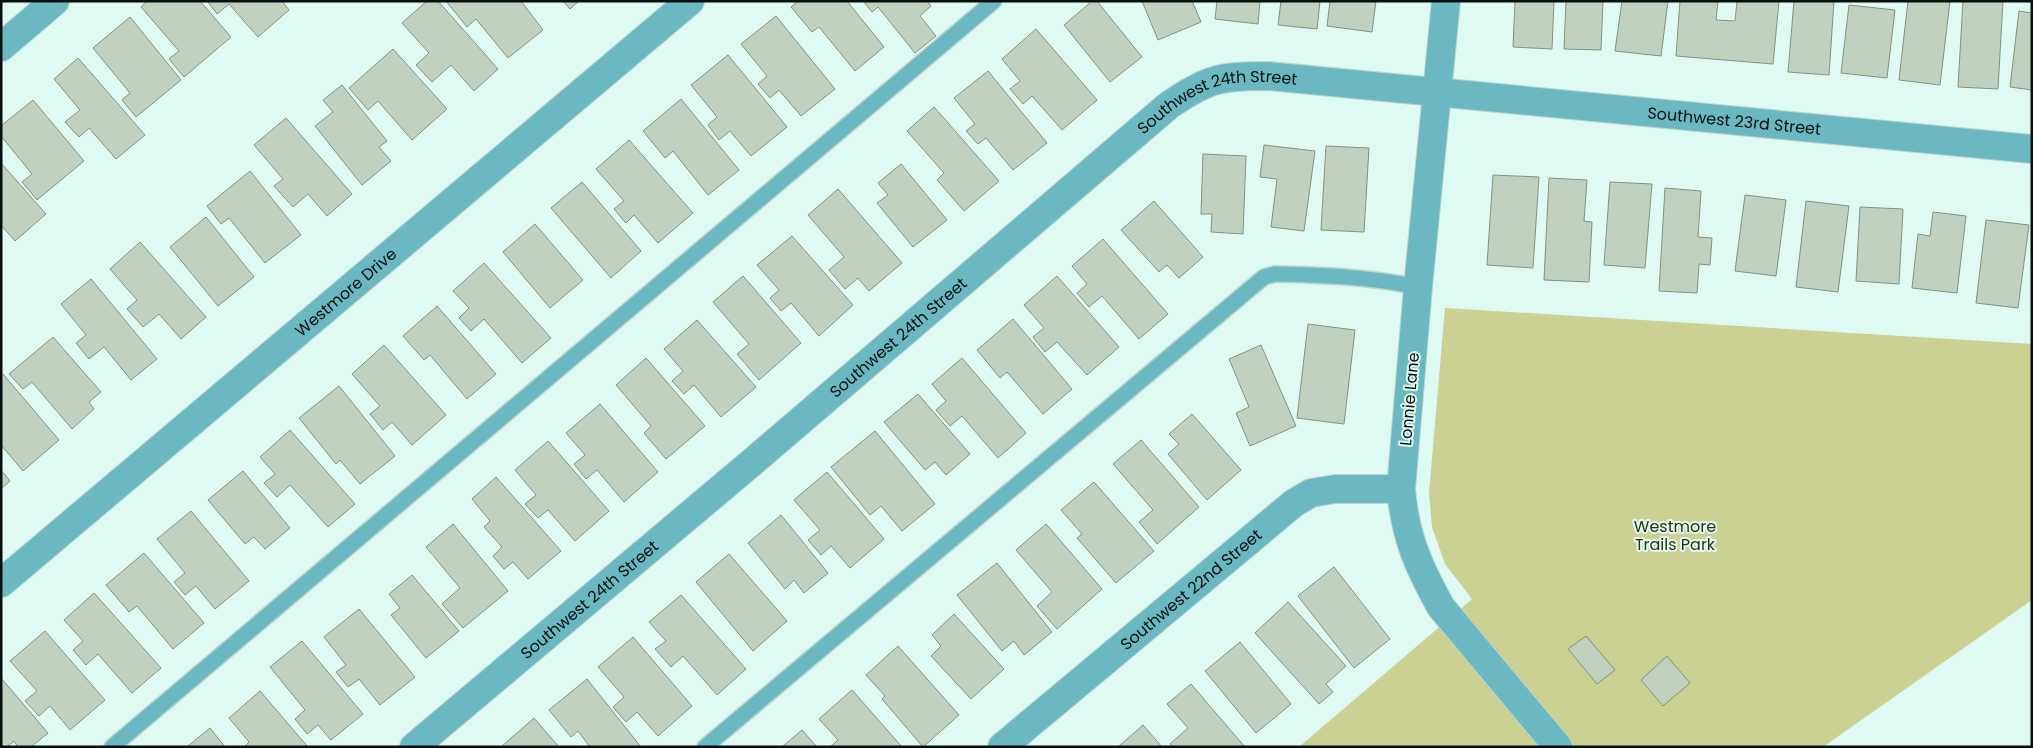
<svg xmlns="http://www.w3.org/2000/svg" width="2033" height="748" font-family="Poppins,sans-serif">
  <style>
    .green { fill: #cbd093 }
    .building { fill: #c0d2bf; stroke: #819281 }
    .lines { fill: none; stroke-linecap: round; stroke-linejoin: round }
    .service-casing { stroke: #bcd5ce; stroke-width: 18 }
    .minor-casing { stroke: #bcd5ce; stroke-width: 30 }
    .service { stroke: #6bb8c3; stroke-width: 15 }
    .minor { stroke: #6bb8c3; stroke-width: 28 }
    .labels { text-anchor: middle; stroke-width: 4; stroke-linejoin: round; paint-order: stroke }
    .street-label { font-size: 16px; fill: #07100e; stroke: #defaf2 }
    .park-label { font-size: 16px; fill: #30320b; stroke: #defaf2 }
  </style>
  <rect width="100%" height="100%" fill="#defaf2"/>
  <path class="green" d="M1445,308L2032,344V600L1823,747H1299L1472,599L1445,564L1432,527L1429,493Z"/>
  <path class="building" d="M147,1H200L231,37L184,77L169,59L179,51L141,7Z
    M207,1H282L289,10L258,37L229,4L217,14Z
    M427,1H438L498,69L474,91L451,65L432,82L416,65L429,53L402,23Z
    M446,1H521L543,30L508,58L476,19L467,27Z
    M563,1H579L570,9Z
    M798,1H847L884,47L855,71L819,27L812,32L791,7Z
    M863,1H927L931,6L920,16L936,36L915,53L878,7L872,12Z
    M1092,1H1097L1142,57L1110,82L1064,25Z
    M1142,1H1192L1201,22L1158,40Z
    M1217,1H1260L1258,24L1215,19Z
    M1281,1H1320L1317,29L1278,25Z
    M1330,1H1376L1372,32L1327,26Z
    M1515,1H1554L1552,49L1513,47Z
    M1566,1H1603L1601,50L1564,49Z
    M1622,1H1668L1661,56L1615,51Z
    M1680,1H1718L1716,20L1735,21L1737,1H1779L1773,64L1676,56Z
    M1794,1H1834L1829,75L1788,72Z
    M1908,1H1950L1940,85L1899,80Z
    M1963,1H2003L1998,89L1958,87Z
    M1849,5L1895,10L1887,78L1841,73Z
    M2019,11L2032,13V90L2010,87Z
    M776,16L835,89L801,116L779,90L770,98L758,84L767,76L741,44Z
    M130,17L181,80L136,117L122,100L130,93L93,48Z
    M1036,29L1097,100L1062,130L1032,96L1023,104L1010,89L1020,81L1002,59Z
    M393,49L447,109L412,140L378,101L368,110L349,88Z
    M728,55L787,127L751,156L730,131L719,140L708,125L717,117L691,85Z
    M78,58L145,135L116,159L89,128L79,137L65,122L80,110L54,79Z
    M988,71L1047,143L1013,170L986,138L978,144L966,131L975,124L954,98Z
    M342,85L387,141L379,147L391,161L362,185L315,126L333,112L323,100Z
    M681,99L739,170L708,195L673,151L665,158L643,131Z
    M33,100L84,161L37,200L22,182L32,174L1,136V126Z
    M934,107L999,181L964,211L937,180L944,173L907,131Z
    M286,118L352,194L327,216L308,194L293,207L274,186L283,179L254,145Z
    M629,140L693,213L658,243L634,215L626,223L614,209L624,201L596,169Z
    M1264,145L1315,151L1304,231L1271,227L1277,179L1260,177Z
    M1326,146L1369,148L1364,232L1321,230Z
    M1203,154L1246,156L1243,234L1211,232L1212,214H1201Z
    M1,163L46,214L15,241L1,225Z
    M901,164L947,220L913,247L877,203L888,195L878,183Z
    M250,171L301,235L265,263L229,218L221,224L207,206Z
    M1493,175L1539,177L1533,268L1487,265Z
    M1549,178L1587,180L1584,221L1592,222L1589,282L1544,280Z
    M582,182L641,251L611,278L551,208Z
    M1610,182L1652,184L1645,268L1604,265Z
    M1665,188L1701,191L1698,237L1712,238L1710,265L1699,264L1697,293L1659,291Z
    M838,189L902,263L869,291L858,278L845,289L829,270L844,257L808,215Z
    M1745,195L1786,200L1776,276L1735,271Z
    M1154,201L1203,257L1179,278L1167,265L1159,272L1121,230Z
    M1806,201L1849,206L1838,292L1796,287Z
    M1860,207L1903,209L1899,284L1856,281Z
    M1933,212L1966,216L1957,293L1912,288L1918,234L1930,236Z
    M206,217L254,277L218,306L170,247Z
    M1986,220L2029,225L2018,308L1976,303Z
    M535,224L583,280L550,308L503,252Z
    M792,236L853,305L819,336L791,303L781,311L770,298L779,290L757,265Z
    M1103,239L1168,314L1139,339L1102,296L1089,307L1077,293L1087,284L1072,266Z
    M140,242L206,317L181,339L159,314L143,327L127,309L137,300L110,269Z
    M484,263L551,338L522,363L484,319L471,331L459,318L469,308L453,291Z
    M743,276L801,343L759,380L737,354L749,344L713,302Z
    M1057,276L1119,347L1087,375L1057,342L1045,352L1033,337L1044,328L1024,305Z
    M91,279L157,359L131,380L104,347L89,359L76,343L86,335L61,304Z
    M437,306L496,374L467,399L430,355L424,360L403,336Z
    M1013,319L1072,389L1043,414L1007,372L1000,378L977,350Z
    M697,320L756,387L721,417L694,385L684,394L672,381L683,371L664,349Z
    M1308,324L1355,330L1344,424L1297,418Z
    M53,337L101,392L89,402L94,409L72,429L32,382L23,389L9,374Z
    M384,345L446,415L412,445L392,422L383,430L370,414L380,406L352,374Z
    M1261,345L1296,426L1250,446L1236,413L1249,407L1229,359Z
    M646,358L705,426L666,459L644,433L651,426L616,385Z
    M962,358L1026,433L998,458L962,416L950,426L936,410L946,401L932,384Z
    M3,374L59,440L23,471L1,445V376Z
    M339,386L395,456L360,484L340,460L336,464L299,418Z
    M918,394L970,454L946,475L935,462L925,470L884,422Z
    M600,404L658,472L624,502L597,470L586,479L574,464L585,455L566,433Z
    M1192,414L1241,470L1207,500L1168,454L1179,444L1169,434Z
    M290,430L355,504L328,527L290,485L277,497L264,483L275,474L260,457Z
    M875,431L935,504L902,531L881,506L870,515L831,467Z
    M1141,440L1199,507L1157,544L1139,522L1153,510L1113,464Z
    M548,441L609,511L575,541L548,510L538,518L525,504L536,495L515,470Z
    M1,470L10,481L1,489Z
    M243,471L290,528L265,549L254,537L245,544L208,500Z
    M827,472L884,539L850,568L831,546L821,555L808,540L820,530L794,500Z
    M496,477L561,551L528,579L513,562L504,569L493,556L502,547L484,527L490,521L472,499Z
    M1094,482L1154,551L1116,583L1077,538L1082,534L1061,510Z
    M191,511L249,581L215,609L196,586L185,595L174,582L185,573L157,539Z
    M781,515L828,573L804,593L794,580L785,589L748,543Z
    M453,524L508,591L463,628L442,604L460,588L426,547Z
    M1046,524L1102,589L1057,629L1037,606L1052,592L1016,550Z
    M144,553L204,623L173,649L137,606L129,612L106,585Z
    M729,554L787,621L753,651L696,582Z
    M997,563L1052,632L1024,655L1014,641L1002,651L957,595Z
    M1334,567L1390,639L1354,668L1298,596Z
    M412,575L459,631L426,658L391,615L400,608L389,594Z
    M94,593L161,668L132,693L98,654L86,665L73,650L83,641L64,620Z
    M681,595L746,669L717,695L683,656L671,667L655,649L666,641L649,622Z
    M1288,602L1346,666L1326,684L1333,692L1319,704L1255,633Z
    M359,609L415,677L380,705L359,679L348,687L336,672L346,665L324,637Z
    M954,614L1004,669L971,699L931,656L941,646L932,635Z
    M45,631L105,700L70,730L50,706L39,716L25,701L37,691L10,661Z
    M1586,636L1615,670L1597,684L1568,649Z
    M633,637L692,706L658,736L637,712L626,722L613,707L624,697L598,667Z
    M302,641L363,714L331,740L318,725L307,734L295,719L305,710L270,667Z
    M1240,642L1291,704L1256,733L1205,671Z
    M898,646L959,715L923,747L882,699L885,696L866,675Z
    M1667,656L1690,683L1663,706L1641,680Z
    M1,678L48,733L31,747H18L14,741L7,747H4L1,744Z
    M587,679L641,747H590L578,731L571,737L549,710Z
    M1191,684L1245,747H1172L1170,744L1188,728L1167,704Z
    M852,690L902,747H830L838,740L819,719Z
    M260,691L308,747H244L249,742L229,718Z
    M534,718L559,747H501Z
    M1143,725L1162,747H1118Z
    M210,728L225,747H187Z
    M802,730L817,747H782Z"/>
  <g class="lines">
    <defs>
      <path id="service" d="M112,747L994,1
        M705,747L1264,277L1275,274C1323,275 1371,277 1418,287"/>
      <g id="minor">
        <path d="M1446,1L1418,287L1401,489C1405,536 1418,566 1441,607L1558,747"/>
        <path d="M1,47L55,1"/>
        <path id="s1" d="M1,583L690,1"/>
        <path id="s2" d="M414,747L750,464L1168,106C1208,78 1221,76 1268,76L2032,149"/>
        <path id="s3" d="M1002,747L1294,503L1311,493L1335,489H1401"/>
      </g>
    </defs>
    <use href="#service" class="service-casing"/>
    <use href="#minor" class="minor-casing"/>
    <use href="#service" class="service"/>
    <use href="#minor" class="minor"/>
  </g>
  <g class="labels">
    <g class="street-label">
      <text dy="6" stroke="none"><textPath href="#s2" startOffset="1039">Southwest 24th Street</textPath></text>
      <text dy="6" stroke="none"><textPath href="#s2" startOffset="1565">Southwest 23rd Street</textPath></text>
      <text dy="6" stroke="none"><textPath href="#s1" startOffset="451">Westmore Drive</textPath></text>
      <text dy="6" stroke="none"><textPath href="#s2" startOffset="634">Southwest 24th Street</textPath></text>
      <text transform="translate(1409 399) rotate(-85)" y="6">Lonnie Lane</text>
      <text dy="6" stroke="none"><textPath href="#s3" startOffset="246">Southwest 22nd Street</textPath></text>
      <text dy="6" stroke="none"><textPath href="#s2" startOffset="229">Southwest 24th Street</textPath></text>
    </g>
    <g class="park-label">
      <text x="1675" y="532">Westmore<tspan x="1675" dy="18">Trails Park</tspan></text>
    </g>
  </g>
  <rect width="2033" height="748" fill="none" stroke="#07100e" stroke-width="5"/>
</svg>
